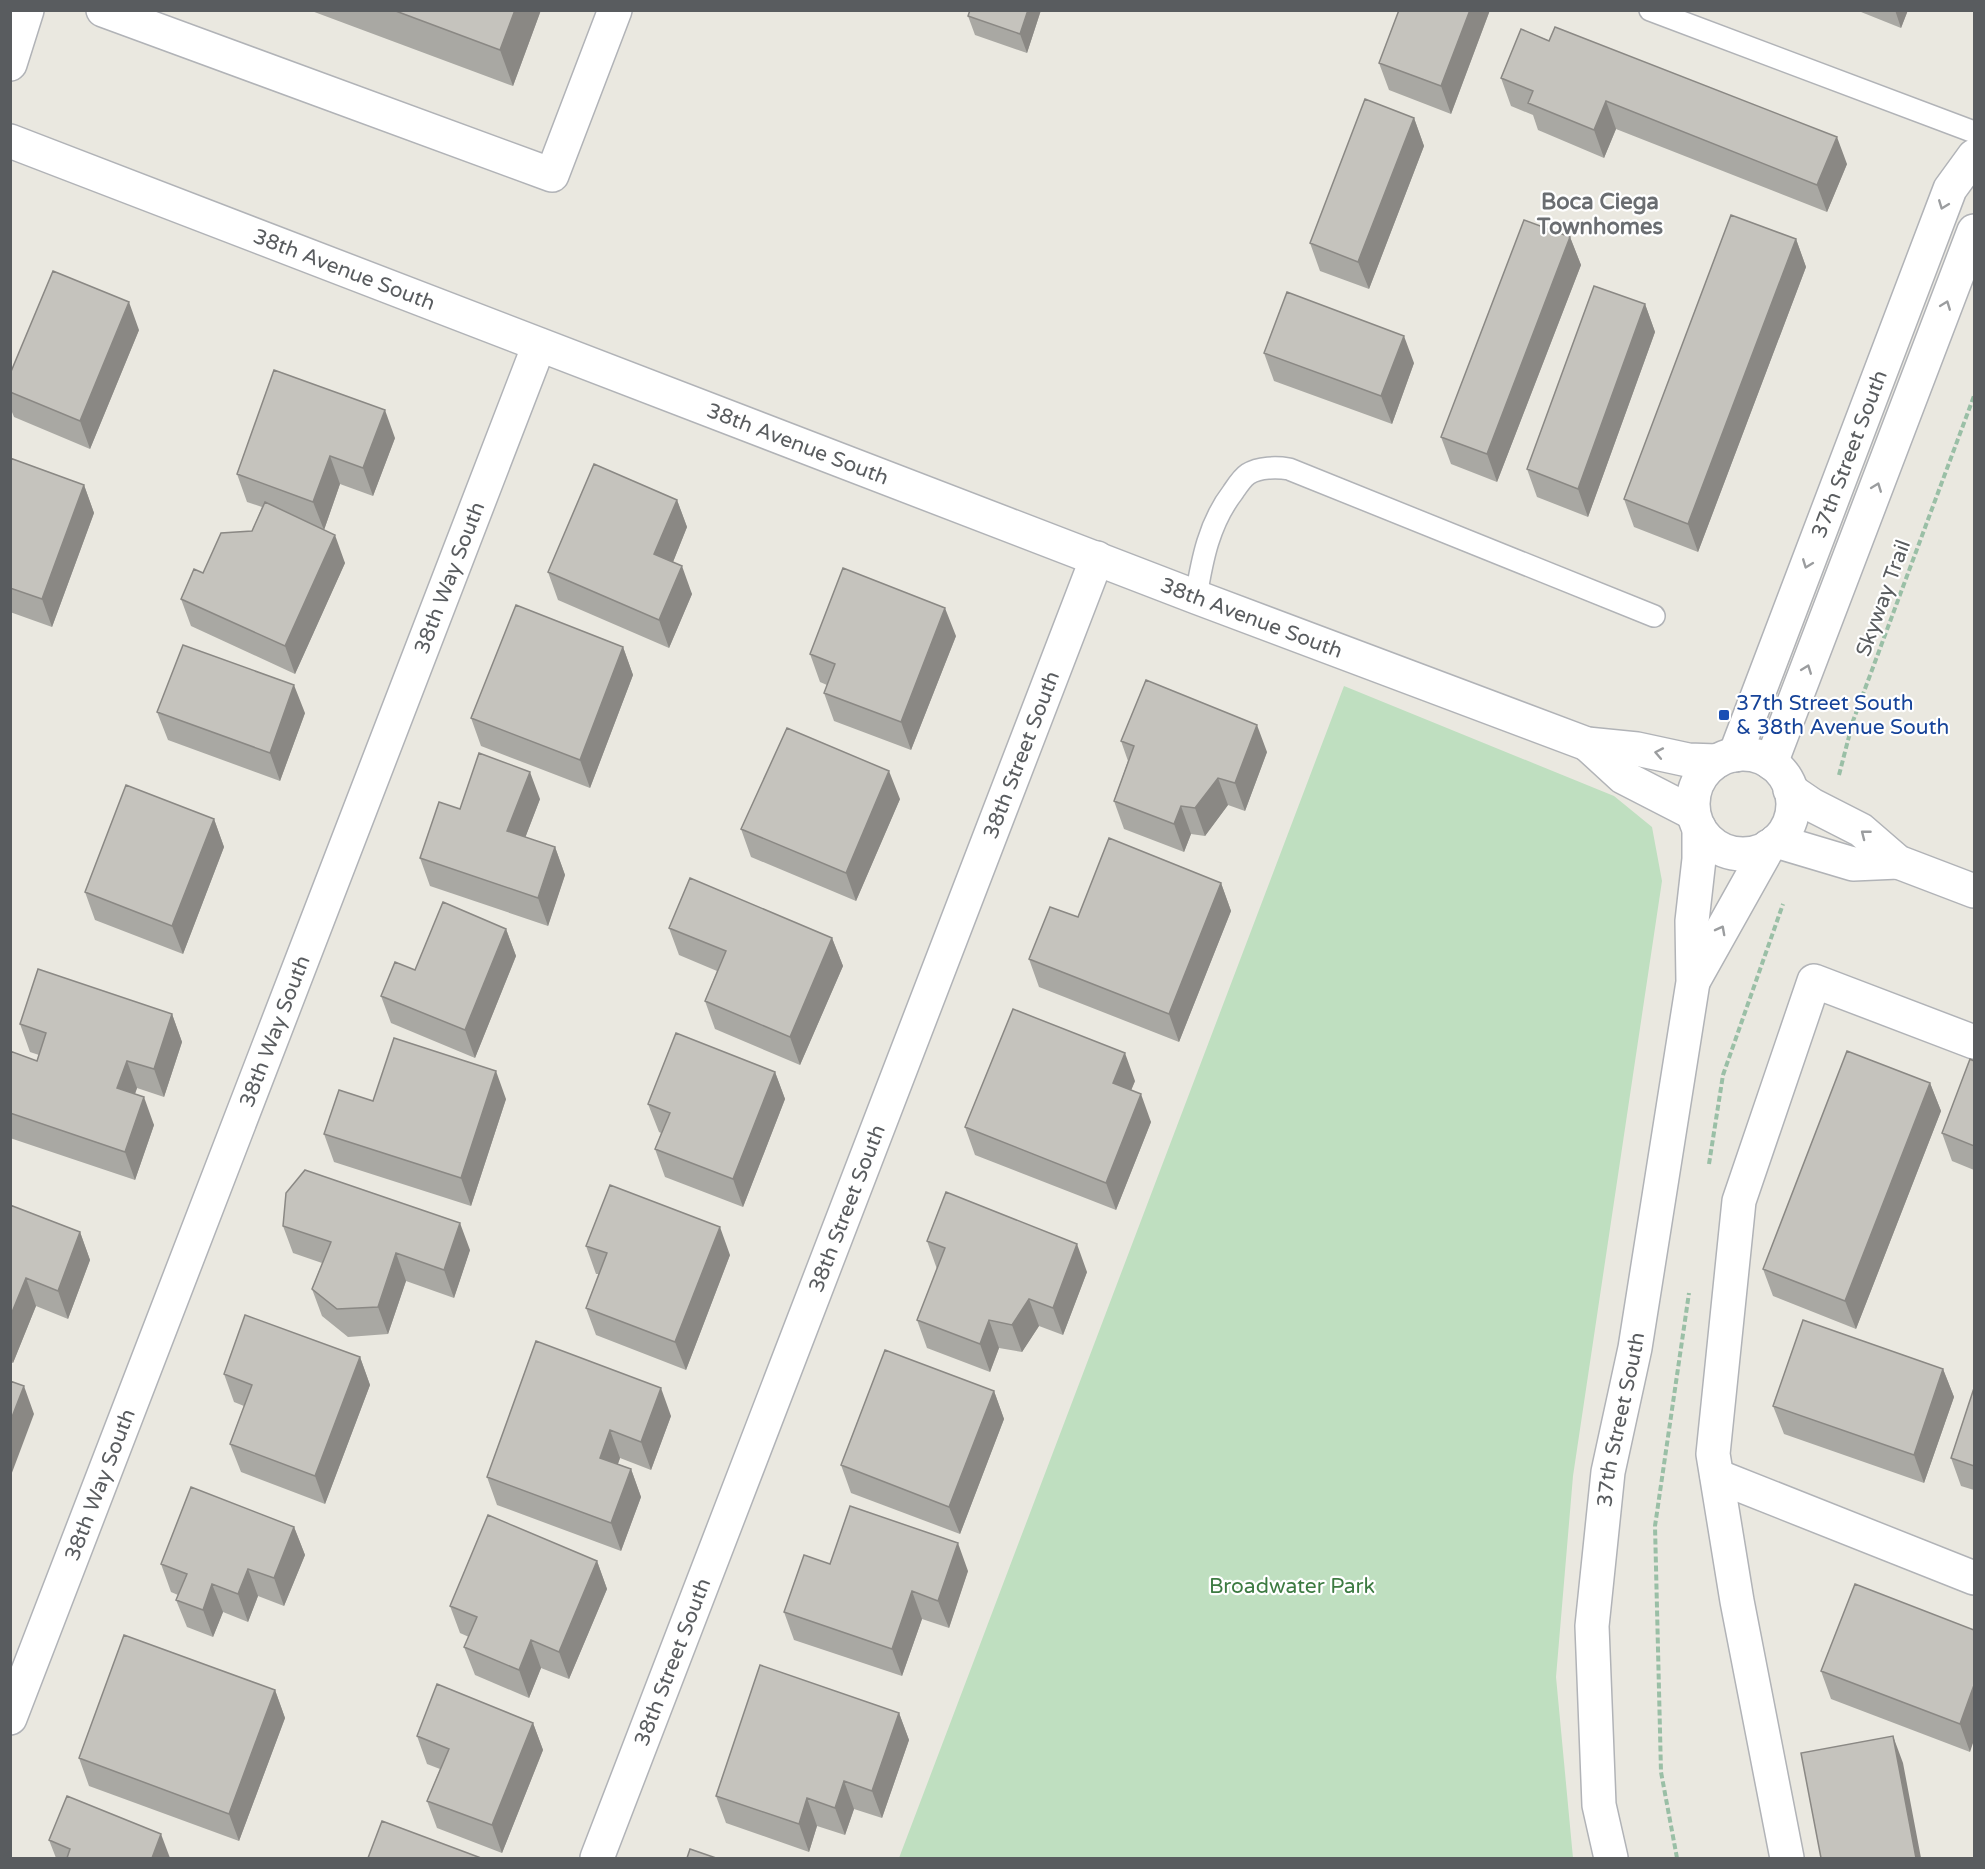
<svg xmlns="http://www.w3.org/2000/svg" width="1985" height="1869" font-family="'Varela Round',sans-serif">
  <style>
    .green { fill: #bfdfc0 }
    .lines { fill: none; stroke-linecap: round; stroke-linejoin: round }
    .service-casing { stroke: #b1b3b7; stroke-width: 24 }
    .minor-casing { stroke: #b1b3b7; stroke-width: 36 }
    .tertiary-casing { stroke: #b1b3b7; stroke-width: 36 }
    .path { stroke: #9abfa6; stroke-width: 4; stroke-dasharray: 6 3; stroke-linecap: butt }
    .service { stroke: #fff; stroke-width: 21 }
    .minor { stroke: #fff; stroke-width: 33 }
    .tertiary { stroke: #fff; stroke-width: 33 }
    .wall { fill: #a9a8a3 }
    .shaded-wall { fill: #8a8884 }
    .building { fill: #c5c3bd; stroke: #8a8884; stroke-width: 1.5 }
    .oneway { stroke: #9b9d9f }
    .transit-dot { fill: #1a4fb4; stroke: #fff; stroke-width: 2 }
    .labels { text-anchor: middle; stroke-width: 4.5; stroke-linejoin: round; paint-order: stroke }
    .street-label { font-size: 21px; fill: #595c5f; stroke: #fff }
    .transit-label { font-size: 21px; fill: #164399; stroke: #fff; text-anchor: start }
    .park-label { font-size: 21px; fill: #3d7b42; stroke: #fff }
    .neighbourhood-label { font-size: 22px; font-weight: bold; fill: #6a6d71; stroke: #fff }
  </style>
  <rect width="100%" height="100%" fill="#eae8e0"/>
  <path class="green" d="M1344,686L1614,796L1652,827L1662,881L1573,1476L1556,1677L1573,1858H899Z"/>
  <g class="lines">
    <defs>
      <path id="service" d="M1650,10L1974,132
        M1196,597C1202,560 1209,523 1233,492C1237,486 1242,478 1248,474C1259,467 1277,467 1289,469L1654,616"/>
      <g id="minor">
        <path d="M103,10L552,175L615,10"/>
        <path d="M10,64L27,10"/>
        <path id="s1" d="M10,141L1196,597L1587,744L1637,749L1688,760L1717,761"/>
        <path d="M1587,744L1623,777L1693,813"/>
        <path d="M1717,1476L1974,1578"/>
        <path id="s2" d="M10,1718L539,345"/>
        <path id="s3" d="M597,1858L1097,558"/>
        <path d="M1787,1858L1737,1601L1713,1454L1739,1201L1814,981L1974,1042"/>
      </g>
      <g id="tertiary">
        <circle cx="1743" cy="804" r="50"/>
        <path id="s4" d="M1735,755L1950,189L1974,156"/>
        <path d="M1771,763L1974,231"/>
        <path d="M1790,790L1812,805L1861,830L1898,862L1974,891"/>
        <path d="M1776,841L1853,864L1898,862"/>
        <path d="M1694,980L1769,846"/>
        <path id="s5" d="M1611,1858L1599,1805L1592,1626L1608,1472L1635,1348L1693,982L1692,921L1699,859V828"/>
      </g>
    </defs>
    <use href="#service" class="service-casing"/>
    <use href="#minor" class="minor-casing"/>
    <use href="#tertiary" class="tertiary-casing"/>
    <path class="path" d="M1839,775L1853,721L1974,396
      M1709,1164L1723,1075L1783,904
      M1677,1858L1661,1772L1655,1526L1689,1293"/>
    <use href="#service" class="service"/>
    <use href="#minor" class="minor"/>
    <use href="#tertiary" class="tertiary"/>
  </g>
  <path class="wall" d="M309,10H541L513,86Z
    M970,10H1041L1027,53L975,35L968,16Z
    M1399,10H1490L1451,114L1389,90L1379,63Z
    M1856,10H1908L1901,28Z
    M1521,29L1847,164L1827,212L1616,129L1604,158L1538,130L1533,115L1511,106L1501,78Z
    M1414,118L1424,146L1369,289L1320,271L1310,243Z
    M1570,237L1581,265L1497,482L1451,464L1441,437Z
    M1796,239L1806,267L1698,552L1634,527L1624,499Z
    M1645,304L1655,332L1588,517L1537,497L1527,469Z
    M139,330L90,449L14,417L10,407V374Z
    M1264,353L1414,363L1392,424L1274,381Z
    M395,438L373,496L340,484L324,530L345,563L295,674L191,626L181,599L252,531L262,507L247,502L237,474Z
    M10,458L84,485L94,513L52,627L10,612Z
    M677,500L687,527L673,562L692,594L669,648L558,600L548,572Z
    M956,636L911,750L834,721L824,693L827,685L820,682L810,654Z
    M623,647L633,675L590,788L481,746L471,718Z
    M157,712L305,713L280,781L168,740Z
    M1121,741L1267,752L1245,811L1228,805L1205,836L1191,834L1184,852L1124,829L1114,801L1128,761Z
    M540,799L525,838L555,847L565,875L548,926L430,886L420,858L460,809Z
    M900,799L856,901L751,857L741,829Z
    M214,819L224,847L183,954L95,920L85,892Z
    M1221,883L1231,911L1179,1042L1039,987L1029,959L1078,917Z
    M669,928L832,938L843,966L800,1065L715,1029L705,1001L717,971L679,955Z
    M506,929L516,956L475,1058L391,1023L381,996L415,970Z
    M172,1014L182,1042L164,1097L137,1088L135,1094L154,1125L135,1180L10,1138V1051L37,1061L39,1055L30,1052L20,1024Z
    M1974,1061V1170L1952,1161L1942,1133Z
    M775,1072L785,1099L743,1207L665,1177L655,1149L661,1133L659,1132L648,1104Z
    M1135,1081L1131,1090L1151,1122L1116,1210L975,1155L965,1127Z
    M1930,1083L1941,1111L1856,1329L1773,1296L1763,1269Z
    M506,1099L471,1206L334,1162L324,1134L373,1101Z
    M10,1205L80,1232L90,1260L68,1319L36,1306L13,1363L10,1362Z
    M283,1226L470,1250L454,1298L406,1281L388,1334L348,1337L322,1316L312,1289L322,1263L293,1253Z
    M927,1241L1087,1272L1063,1335L1039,1326L1022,1352L999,1348L990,1372L927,1348L917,1320L937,1269Z
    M586,1246L730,1255L686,1370L596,1335L586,1308L599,1274H596Z
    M536,1341L671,1416L651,1470L620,1458L618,1464L631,1469L641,1497L621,1551L497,1505L487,1477Z
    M360,1357L370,1385L325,1504L241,1472L230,1444L244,1406L234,1402L224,1374Z
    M1943,1369L1954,1397L1924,1483L1784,1434L1773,1406Z
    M1974,1388V1490L1961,1486L1951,1458Z
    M994,1391L1004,1419L960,1534L851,1493L841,1465Z
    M294,1527L305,1555L284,1606L258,1596L248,1622L223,1612L213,1637L187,1627L176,1600L178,1595L171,1592L161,1564Z
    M597,1561L607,1589L569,1679L541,1668L529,1698L475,1675L464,1647L469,1637L460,1633L450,1606Z
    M830,1564L968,1571L949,1628L922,1619L902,1676L794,1640L784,1612Z
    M1974,1630L1970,1752L1831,1699L1821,1671Z
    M275,1690L285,1718L239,1841L89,1786L79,1758Z
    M899,1713L909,1740L882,1818L854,1809L845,1835L817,1826L809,1852L726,1823L716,1796Z
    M533,1723L543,1750L502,1853L437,1828L427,1801L440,1769L427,1764L417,1736Z
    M49,1840L170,1858H56Z"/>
  <path class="shaded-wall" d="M515,10H541L513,86L500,50Z
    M1028,10H1041L1027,53L1020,34Z
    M1470,10H1490L1451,114L1441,86Z
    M1895,10H1908L1901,28Z
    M1606,101L1616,129L1604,158L1594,130Z
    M1414,118L1424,146L1369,289L1358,262Z
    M1837,137L1847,164L1827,212L1817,185Z
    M1570,237L1581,265L1497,482L1487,454Z
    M1796,239L1806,267L1698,552L1688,524Z
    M129,302L139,330L90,449L80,421Z
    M1645,304L1655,332L1588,517L1578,489Z
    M1404,336L1414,363L1392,424L1381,396Z
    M385,410L395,438L373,496L363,468Z
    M330,456L340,484L324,530L313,502Z
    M84,485L94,513L52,627L42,599Z
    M677,500L687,527L665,582L654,554Z
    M335,535L345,563L295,674L285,646Z
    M682,566L692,594L669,648L659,620Z
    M945,608L956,636L911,750L901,722Z
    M623,647L633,675L590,788L580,760Z
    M294,685L305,713L280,781L270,753Z
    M1257,725L1267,752L1245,811L1235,783Z
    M889,771L900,799L856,901L846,873Z
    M530,772L540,799L517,859L507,831Z
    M1218,778L1228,805L1205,836L1195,808Z
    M1181,806L1191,834L1184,852L1174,824Z
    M214,819L224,847L183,954L172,926Z
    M555,847L565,875L548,926L538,898Z
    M1221,883L1231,911L1179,1042L1169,1014Z
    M506,929L516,956L475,1058L465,1030Z
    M832,938L843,966L800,1065L790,1037Z
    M172,1014L182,1042L164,1097L154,1069Z
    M1125,1053L1135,1081L1123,1110L1113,1083Z
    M127,1061L137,1088L127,1116L117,1088Z
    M496,1071L506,1099L471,1206L461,1178Z
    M775,1072L785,1099L743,1207L733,1179Z
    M1930,1083L1941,1111L1856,1329L1845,1301Z
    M1141,1094L1151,1122L1116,1210L1106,1183Z
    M144,1097L154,1125L135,1180L125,1152Z
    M460,1223L470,1250L454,1298L444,1270Z
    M720,1227L730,1255L686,1370L675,1342Z
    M80,1232L90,1260L68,1319L58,1291Z
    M1077,1244L1087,1272L1063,1335L1053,1308Z
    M396,1253L406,1281L388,1334L378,1307Z
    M26,1278L36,1306L13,1363L10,1356V1317Z
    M1029,1299L1039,1326L1022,1352L1012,1325Z
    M989,1320L999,1348L990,1372L980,1344Z
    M360,1357L370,1385L325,1504L315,1476Z
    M1943,1369L1954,1397L1924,1483L1914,1455Z
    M24,1386L34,1414L10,1478V1422Z
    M661,1388L671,1416L651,1470L641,1442Z
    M994,1391L1004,1419L960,1534L949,1507Z
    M610,1430L620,1458L610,1485L600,1458Z
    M631,1469L641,1497L621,1551L611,1523Z
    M294,1527L305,1555L284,1606L274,1578Z
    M958,1543L968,1571L949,1628L938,1601Z
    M597,1561L607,1589L569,1679L559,1652Z
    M248,1569L258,1596L248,1622L238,1594Z
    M212,1584L223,1612L213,1637L203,1610Z
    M912,1591L922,1619L902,1676L892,1649Z
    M531,1640L541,1668L529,1698L519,1670Z
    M1974,1685V1740L1970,1752L1960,1724Z
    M275,1690L285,1718L239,1841L229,1814Z
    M899,1713L909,1740L882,1818L872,1791Z
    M533,1723L543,1750L502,1853L492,1825Z
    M1893,1736L1903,1763L1921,1858H1916Z
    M844,1781L854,1809L845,1835L835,1808Z
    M807,1798L817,1826L809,1852L799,1824Z
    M161,1834L170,1858H152Z"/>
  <path class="building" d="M393,10H515L500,50Z
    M970,10H1028L1020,34L968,16Z
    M1399,10H1470L1441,86L1379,63Z
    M1555,27L1837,137L1817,185L1606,101L1594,130L1528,103L1533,91L1501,78L1521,29L1549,41Z
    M1365,99L1414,118L1358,262L1310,243Z
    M1731,215L1796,239L1688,524L1624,499Z
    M1524,220L1570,237L1487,454L1441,437Z
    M53,271L129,302L80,421L10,392V374Z
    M1594,286L1645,304L1578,489L1527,469Z
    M1287,292L1404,336L1381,396L1264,353Z
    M274,370L385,410L363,468L330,456L313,502L237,474Z
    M10,458L84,485L42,599L10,588Z
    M594,464L677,500L654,554L682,566L659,620L548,572Z
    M265,502L335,535L285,646L181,599L194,569L203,573L221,533L252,531Z
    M843,568L945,608L901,722L824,693L835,664L810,654Z
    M516,605L623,647L580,760L471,718Z
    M183,645L294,685L270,753L157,712Z
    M1146,680L1257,725L1235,783L1218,778L1195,808L1181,806L1174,824L1114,801L1134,746L1121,741Z
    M787,728L889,771L846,873L741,829Z
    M479,753L530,772L507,831L555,847L538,898L420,858L439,802L460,809Z
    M126,785L214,819L172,926L85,892Z
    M1109,838L1221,883L1169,1014L1029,959L1050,907L1078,917Z
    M690,878L832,938L790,1037L705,1001L726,951L669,928Z
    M443,902L506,929L465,1030L381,996L395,962L415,970Z
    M38,969L172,1014L154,1069L127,1061L117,1088L144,1097L125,1152L10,1113V1051L37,1061L46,1033L20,1024Z
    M1013,1009L1125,1053L1113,1083L1141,1094L1106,1183L965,1127Z
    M676,1033L775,1072L733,1179L655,1149L670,1113L648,1104Z
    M394,1038L496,1071L461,1178L324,1134L339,1090L373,1101Z
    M1847,1051L1930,1083L1845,1301L1763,1269Z
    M1970,1059L1974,1061V1146L1942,1133Z
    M305,1170L460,1223L444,1270L396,1253L378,1307L337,1309L312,1289L331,1242L283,1226L286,1193Z
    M610,1185L720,1227L675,1342L586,1308L607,1253L586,1246Z
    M946,1192L1077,1244L1053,1308L1029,1299L1012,1325L989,1320L980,1344L917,1320L945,1248L927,1241Z
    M10,1205L80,1232L58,1291L26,1278L10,1317Z
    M245,1315L360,1357L315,1476L230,1444L252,1385L224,1374Z
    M1803,1320L1943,1369L1914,1455L1773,1406Z
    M536,1341L661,1388L641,1442L610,1430L600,1458L631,1469L611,1523L487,1477Z
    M885,1350L994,1391L949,1507L841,1465Z
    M10,1381L24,1386L10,1422Z
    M1974,1388V1466L1951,1458Z
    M191,1487L294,1527L274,1578L248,1569L238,1594L212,1584L203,1610L176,1600L187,1574L161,1564Z
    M850,1506L958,1543L938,1601L912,1591L892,1649L784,1612L804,1555L830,1564Z
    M488,1515L597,1561L559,1652L531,1640L519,1670L464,1647L477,1617L450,1606Z
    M1855,1584L1974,1630V1685L1960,1724L1821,1671Z
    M124,1635L275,1690L229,1814L79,1758Z
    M760,1665L899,1713L872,1791L844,1781L835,1808L807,1798L799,1824L716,1796Z
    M437,1684L533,1723L492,1825L427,1801L449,1749L417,1736Z
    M1893,1736L1916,1858H1821L1801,1753Z
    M67,1796L161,1834L152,1858H67L70,1849L49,1840Z
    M382,1821L481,1858H368Z
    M690,1849L716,1858H687Z"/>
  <defs><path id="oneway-chevron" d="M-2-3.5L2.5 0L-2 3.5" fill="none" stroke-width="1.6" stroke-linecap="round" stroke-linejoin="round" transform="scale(1.5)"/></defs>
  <g class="oneway">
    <use href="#oneway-chevron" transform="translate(1943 205) rotate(111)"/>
    <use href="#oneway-chevron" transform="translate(1946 305) rotate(-69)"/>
    <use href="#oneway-chevron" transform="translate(1877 487) rotate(-69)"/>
    <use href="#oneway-chevron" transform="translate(1807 564) rotate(111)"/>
    <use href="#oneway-chevron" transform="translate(1807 669) rotate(-69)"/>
    <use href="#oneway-chevron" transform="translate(1659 753) rotate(-169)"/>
    <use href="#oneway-chevron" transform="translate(1865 834) rotate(-142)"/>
    <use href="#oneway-chevron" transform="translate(1721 930) rotate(-62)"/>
  </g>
  <rect class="transit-dot" x="1718" y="709" width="12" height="12" rx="3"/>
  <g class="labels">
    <g class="street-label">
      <text dy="7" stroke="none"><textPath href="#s1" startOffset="358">38th Avenue South</textPath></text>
      <text dy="7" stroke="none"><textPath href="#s1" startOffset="844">38th Avenue South</textPath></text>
      <text dy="7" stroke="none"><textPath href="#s4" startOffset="322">37th Street South</textPath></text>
      <text dy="7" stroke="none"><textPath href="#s2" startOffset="1222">38th Way South</textPath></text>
      <text transform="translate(1883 598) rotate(-70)" y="7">Skyway Trail</text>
      <text dy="7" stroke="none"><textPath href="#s1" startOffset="1330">38th Avenue South</textPath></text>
      <text dy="7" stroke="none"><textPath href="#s3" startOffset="1182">38th Street South</textPath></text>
      <text dy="7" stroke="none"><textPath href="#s2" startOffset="736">38th Way South</textPath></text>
      <text dy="7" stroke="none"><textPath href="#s3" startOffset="696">38th Street South</textPath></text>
      <text dy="7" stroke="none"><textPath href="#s5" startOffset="442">37th Street South</textPath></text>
      <text dy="7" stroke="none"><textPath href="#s2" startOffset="250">38th Way South</textPath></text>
      <text dy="7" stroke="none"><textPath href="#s3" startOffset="210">38th Street South</textPath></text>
    </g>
    <g class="transit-label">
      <text x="1736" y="710">37th Street South<tspan x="1736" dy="24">&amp; 38th Avenue South</tspan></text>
    </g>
    <g class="park-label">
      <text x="1292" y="1593">Broadwater Park</text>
    </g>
    <g class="neighbourhood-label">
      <text x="1600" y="209">Boca Ciega<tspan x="1600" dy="25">Townhomes</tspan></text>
    </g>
  </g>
  <rect width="1985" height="1869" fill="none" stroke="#595c5f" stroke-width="24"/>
</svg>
